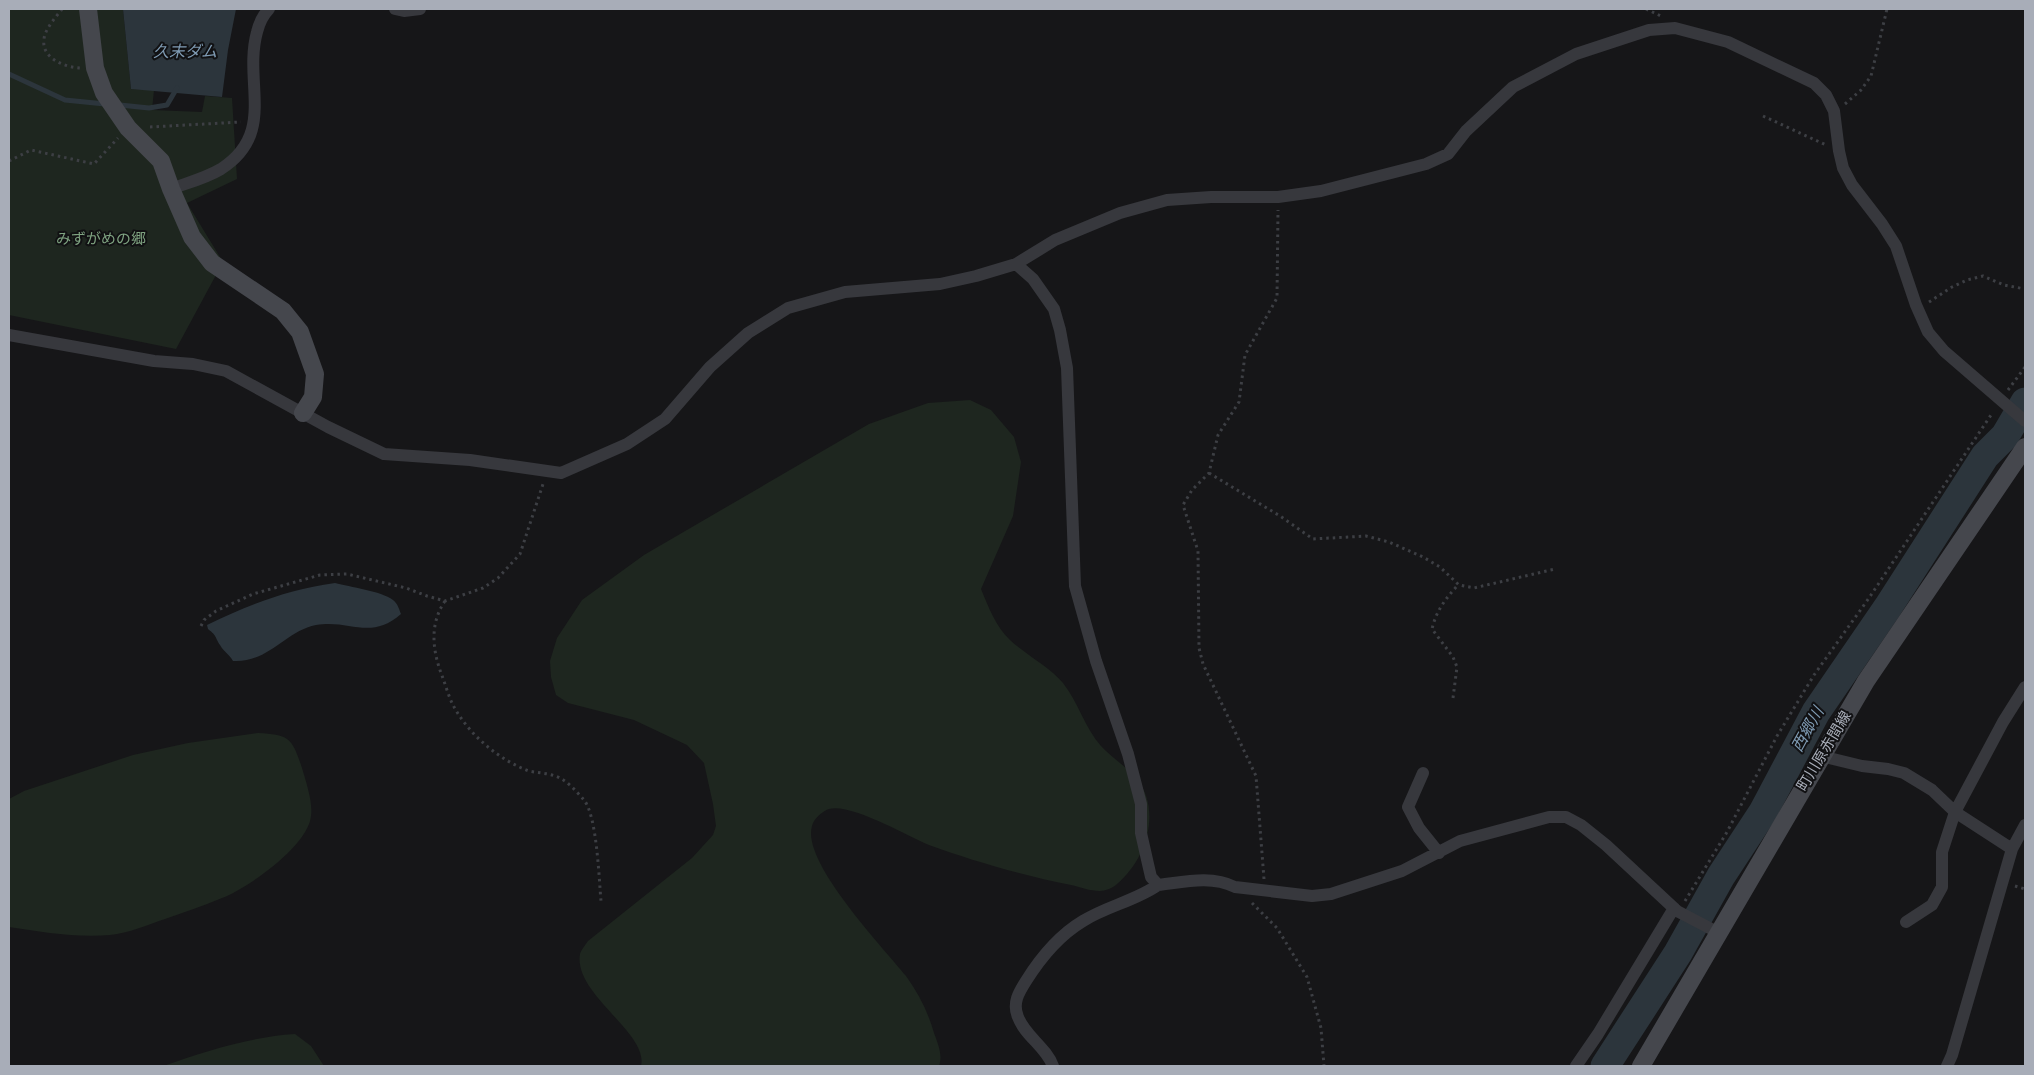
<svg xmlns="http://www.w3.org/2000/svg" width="2034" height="1075" font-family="Arial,'Noto Sans JP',sans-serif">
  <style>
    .green { fill: #1e261f }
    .water { fill: #2c353c }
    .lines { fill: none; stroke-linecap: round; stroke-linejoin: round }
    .stream { stroke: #2c353c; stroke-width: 5 }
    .river { stroke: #2c353c; stroke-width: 29 }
    .path { stroke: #3d3f44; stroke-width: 3; stroke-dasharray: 2.5 4; stroke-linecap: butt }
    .street { stroke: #37383d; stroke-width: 12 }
    .secondary { stroke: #45474d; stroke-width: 18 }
    .labels { text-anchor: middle; stroke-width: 4; stroke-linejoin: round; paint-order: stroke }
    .park-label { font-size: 15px; fill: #7fa381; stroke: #111113 }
    .street-label { font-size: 15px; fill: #a8adb8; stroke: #111113 }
    .water-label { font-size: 16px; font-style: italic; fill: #7f9bb3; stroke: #111113 }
  </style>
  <rect width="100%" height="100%" fill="#161618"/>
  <path class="green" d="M9,9H123L131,89L154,90L152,110L202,112L205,96L232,98L237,179L187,203L223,262L176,349L9,315Z
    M970,400L991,410L1014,437L1021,462L1013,516L981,589C988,606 996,627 1010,640C1025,654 1051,668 1063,683C1078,702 1085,728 1101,746C1111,757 1128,768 1137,779C1162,811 1146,860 1117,884C1113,888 1105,891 1100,891C1090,891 1080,887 1071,885C1025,876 973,861 929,845C907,836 851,803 829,809C822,811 813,820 812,826C801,862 884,948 906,976C919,994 928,1012 934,1033C938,1044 943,1055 939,1066H641C649,1033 573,994 580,954C581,950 586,944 588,941L692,858L713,835L716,826L713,804L704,763L687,745L634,720L568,703L556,695L551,677L550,661L557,638L582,600L644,555L869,424L928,403Z
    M258,733C289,735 292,737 302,768C306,782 313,802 311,816C308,846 248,888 222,898C203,906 184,912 165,919C147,925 129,933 110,935C76,938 42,932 9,927V799L24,791L133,755L188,743Z
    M295,1034L311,1046L324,1066H163C206,1051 250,1037 295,1034Z"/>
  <path class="water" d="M123,9H236L228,50L222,97L131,89Z
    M335,583C350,587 381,591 393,600C398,604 399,609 401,614C370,641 350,619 316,625C285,631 269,663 233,661C229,654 224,652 220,645C214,636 218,637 208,629L207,625C250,604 287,590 335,583Z"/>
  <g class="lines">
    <path class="stream" d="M9,74L65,100L105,104
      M120,105L149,108L167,105L177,88"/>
    <path class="river" d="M1605,1066L1678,953L1721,876L1763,812L1816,712L1888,607L1985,456L2005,436L2025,402"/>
    <path class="path" d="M62,9C56,17 45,29 44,39C41,58 64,67 80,68
      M1646,9L1661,16
      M1845,104L1861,90L1871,76L1887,9
      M1763,116L1826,145
      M150,127L241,122
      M9,161L31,150L94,164L118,138
      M1929,302L1952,287L1967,280L1983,276L2004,285L2025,289
      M2008,390L2025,367
      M1209,473L1280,516L1313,539L1366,536L1389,542L1423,557L1440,567L1459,585L1474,588L1555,569
      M445,601C430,623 432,648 441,673C445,683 448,695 453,705C468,734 499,760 529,771C538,773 547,773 555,776C566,779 577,792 584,800C597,816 599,879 601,901
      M201,626L204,620L216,611L253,594L320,575L347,574L406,588L427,596L445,601L483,588L498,578L520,554L543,484
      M1453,698L1457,667L1453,657L1432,629C1436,611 1446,598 1458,585
      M1264,879L1256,776L1203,664L1199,648L1198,551L1183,505L1192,490L1209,473L1218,435L1239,402L1245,355L1277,298L1278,210
      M2015,886L2025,889
      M1685,901L1727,832L1777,736L1814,675L1869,598L1993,412
      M1252,903L1277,928L1307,977L1321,1028L1324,1066"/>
    <path class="street" d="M395,9L404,11L420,9
      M171,189C187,183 206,178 221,169C277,133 243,83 257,32C259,24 263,15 269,9
      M1016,264L1033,279L1054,309L1060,330L1067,368L1075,586L1096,661L1128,754L1141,804V833L1148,864L1151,877L1158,885C1184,882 1211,875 1235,887L1312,896L1331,894L1402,871L1460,841L1549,817H1566L1581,825L1606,845L1677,911L1719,933
      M9,335L154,361L193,364L226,371L328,427L384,454L470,460L561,473L627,444L665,419L710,367L748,333L788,308L845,292L940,284L976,276L1016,264L1055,240L1120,213L1167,200L1211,197H1278L1321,191L1426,164L1448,154L1466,131L1513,87L1576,54L1649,30L1675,28L1728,42L1814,83L1826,95L1834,111L1839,151L1843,168L1852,185L1882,224L1896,246L1916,305L1928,332L1944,351L2025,421
      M1821,756L1862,766L1888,769L1904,773L1932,790L1955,812L2012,849
      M1423,773L1408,807L1419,828L1439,853
      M1906,922L1932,905L1942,887V852L1955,812L2003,722L2025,687
      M1053,1066C1046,1047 1025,1036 1018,1017C1012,1003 1019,992 1026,981C1041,957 1058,936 1083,921C1107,906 1135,901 1158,885
      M1576,1066L1598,1034L1674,908
      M1947,1066L1952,1055L2012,849L2025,825"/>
    <path class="secondary" d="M88,9L95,68L104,93L128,128L161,161L171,189L192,237L212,263L283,311L300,332L315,374L313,397L303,413
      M1641,1066L1866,681L2025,447"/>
  </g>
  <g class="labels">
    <g class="park-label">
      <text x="101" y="244">みずがめの郷</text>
    </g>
    <g class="street-label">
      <text transform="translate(1824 751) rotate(-59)" y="5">町川原赤間線</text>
    </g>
    <g class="water-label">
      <text x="185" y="57">久末ダム</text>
      <text transform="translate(1807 729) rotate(-61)" y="6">西郷川</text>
    </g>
  </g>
  <rect width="2034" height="1075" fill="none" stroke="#a8adb8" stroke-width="20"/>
</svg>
